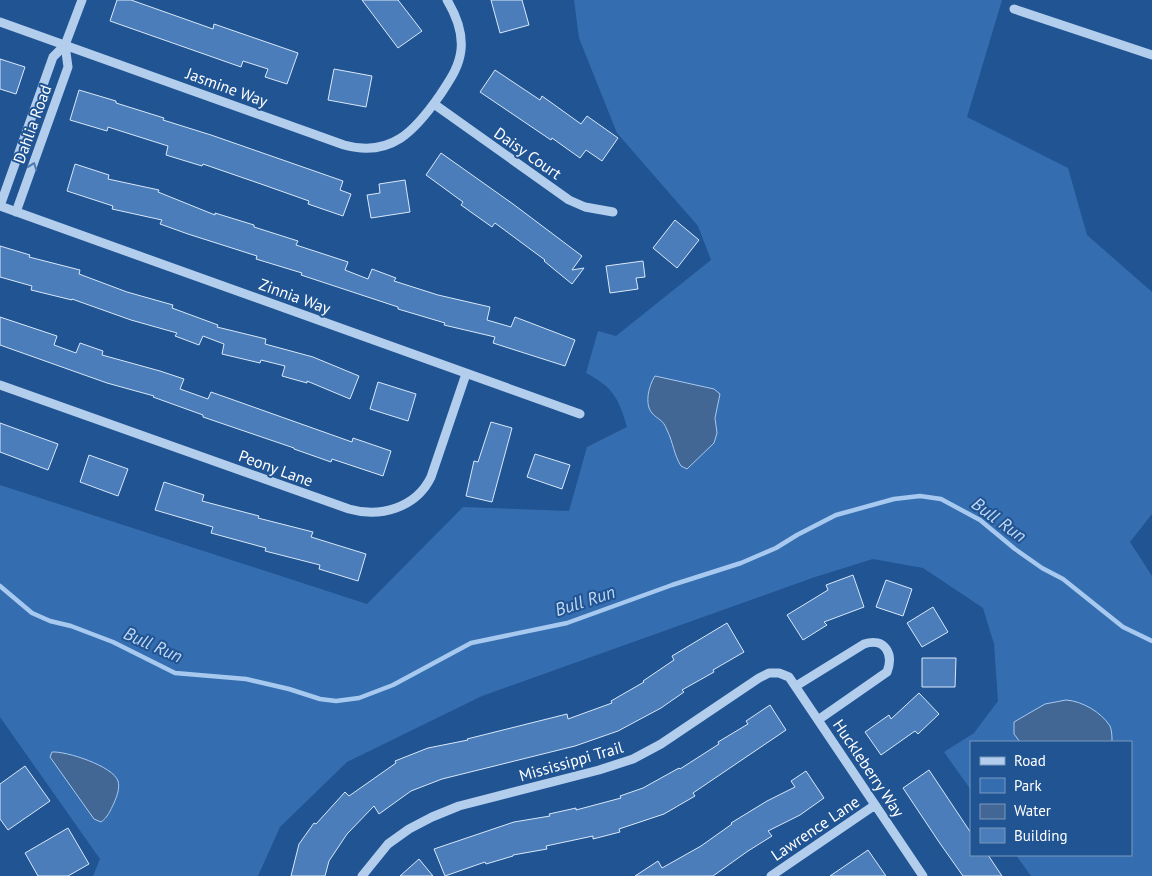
<svg xmlns="http://www.w3.org/2000/svg" width="1152" height="876" font-family="'PT Sans',sans-serif">
  <style>
    .green { fill: #356eb0 }
    .water { fill: #436794; stroke: #a7c9ef }
    .lines { fill: none; stroke-linecap: round; stroke-linejoin: round }
    .stream { stroke: #a7c9ef; stroke-width: 4.5 }
    .building { fill: #4a7db9; stroke: #d9e8fa }
    .minor { stroke: #b3ceed; stroke-width: 9 }
    .oneway { stroke: #4d79ae }
    .labels { text-anchor: middle; stroke-width: 4; stroke-linejoin: round; paint-order: stroke }
    .street-label { font-size: 16px; fill: #fff; stroke: #215493 }
    .water-label { font-size: 18px; font-style: italic; fill: #c0d8f4; stroke: #215493 }
  </style>
  <rect width="100%" height="100%" fill="#215493"/>
  <path class="green" d="M574,0H1002L967,117L1068,168L1087,235L1152,292V514L1130,542L1152,576V876H1031L1016,855H1131V742H971V790L944,752L974,733L998,701L994,644L983,608L923,568L873,559L815,577L482,696L347,762L280,827L258,876H93L100,859L0,717V485L367,604L463,507L569,511L587,447L627,427C619,399 613,387 586,373L598,331L616,336L711,260L698,226L617,133L579,38Z"/>
  <path class="water" d="M655,376L714,389L720,394L715,418L717,433L714,443L687,469L681,466C674,455 673,442 667,430C663,419 658,420 652,413C644,404 649,385 655,376Z
    M1066,700C1082,701 1101,712 1110,726C1112,731 1112,737 1112,742H1020L1014,734V722L1045,704Z
    M52,752C66,751 113,766 118,781C120,788 117,796 114,803C110,811 108,817 101,822L94,819L50,757Z"/>
  <g class="lines">
    <path class="stream" d="M0,586L32,613L50,621L71,626L113,642L175,673L246,679L289,689L320,699L336,701L359,698L393,685L471,643L567,623L672,585L741,563L776,548L797,535L836,515L894,499L920,496L941,499L980,520L1015,549L1042,568L1063,579L1123,627L1152,641"/>
  </g>
  <path class="building" d="M117,0H131L213,29L214,24L298,53L287,84L265,77L268,69L243,61L241,67L110,21Z
    M362,0H398L422,31L398,48Z
    M491,0H522L529,25L500,33Z
    M0,59L25,67L16,94L0,89Z
    M334,69L372,76L366,107L328,100Z
    M495,70L540,100L542,96L581,124L587,116L618,138L602,161L586,150L580,158L552,138L551,140L480,92Z
    M79,90L116,101V103L164,118L163,120L211,135L343,181L340,190L351,194L343,216L308,204L309,201L261,184L203,164L202,166L166,155L168,146L108,127L107,131L70,120Z
    M441,153L513,204L582,256L572,270L584,268L572,284L544,261L545,260L495,223L492,227L461,205L463,202L426,175Z
    M75,164L109,175L108,179L159,190L158,192L215,215V213L254,225V227L298,241L296,245L348,262L345,270L368,279L372,269L396,278L394,281L438,295L490,307L487,320L511,327L515,317L575,340L565,366L493,343L495,337L444,325L445,323L398,309V307L301,275L302,273L256,259L257,256L188,234L160,224L162,220L112,209L113,206L67,191Z
    M405,180L410,212L371,218L367,195L380,193L379,184Z
    M675,220L699,240L677,268L653,248Z
    M0,246L30,255L29,257L80,270L79,274L127,292L173,305L172,308L218,325L217,327L266,339L265,344L313,357L359,376L350,399L307,381V383L282,376L285,366L261,360L260,363L222,354L224,344L203,336L199,345L175,336L177,333L131,320L72,299V300L31,290L32,286L0,277Z
    M643,261L645,277L636,278L638,289L610,293L606,266Z
    M0,317L57,336L54,345L76,353L80,343L103,351L102,355L160,371L184,379L180,389L208,399L211,392L352,442L353,438L391,451L383,476L332,459L331,462L294,449V448L203,417V415L153,397L154,396L107,383L0,345Z
    M378,382L416,394L408,421L370,409Z
    M491,422L512,428L492,502L466,496L474,461L478,462Z
    M0,423L58,444L48,470L0,452Z
    M535,454L570,465L562,489L527,477Z
    M89,455L128,469L118,496L80,482Z
    M164,482L204,495L202,501L259,516L258,518L313,532L311,537L366,554L358,581L319,569L320,565L265,551L266,548L211,533L213,527L155,510Z
    M853,575L864,607L824,622L827,625L803,640L787,615L828,590L826,585Z
    M886,580L912,589L903,616L876,607Z
    M933,607L948,632L922,647L907,623Z
    M727,623L744,652L713,670L714,672L682,690L684,692L661,708L618,731L575,746L442,779L411,791L379,814L374,806L347,834L329,861L325,876H291L299,844L314,823L316,824L345,792L349,796L396,763L395,761L428,748L468,740L467,739L567,714L568,719L612,703L611,701L644,682L643,681L674,660L672,656Z
    M922,658H956L955,687H922Z
    M919,693L939,714L918,734L915,731L881,755L865,732L889,715L891,719Z
    M770,705L786,730L693,793L695,796L664,814L619,829L620,832L593,839V836L546,846L547,849L513,855V856L486,864L485,862L445,876L434,849L514,822L550,816L549,814L576,808V810L621,798L620,796L643,788L679,768L680,769L719,744L718,742L748,724L746,721Z
    M25,766L50,801L8,830L0,819V784Z
    M929,770L971,833V855H988L1002,876H963L939,842L903,788Z
    M806,771L824,798L800,815L768,831L772,836L748,851L713,876H635L658,861L662,868L701,846L732,824L731,823L767,801L795,787L791,781Z
    M68,828L89,864L68,876H38L25,853Z
    M868,850L886,876H830Z
    M419,859L433,876H400Z"/>
  <g class="lines">
    <path class="minor" d="M82,0L65,45L53,57L0,206L580,414
      M1014,9L1152,55
      M0,22L344,145C391,158 415,131 440,95C449,81 459,68 461,50C463,32 456,15 447,0
      M434,104L569,200L585,207L613,212
      M16,212L68,67L65,45
      M0,385L349,509C380,518 416,508 431,477L466,374
      M796,686L864,644C885,637 894,654 887,672L818,720
      M362,876L388,844L409,829L432,817L459,806L599,770L633,759L661,744L759,678L769,673H779L789,677L923,876
      M771,876L875,805"/>
  </g>
  <defs><path id="oneway-chevron" d="M-2-3.5L2.5 0L-2 3.5" fill="none" stroke-width="1.6" stroke-linecap="round" stroke-linejoin="round" transform="scale(1.25)"/></defs>
  <use class="oneway" href="#oneway-chevron" transform="translate(33 166) rotate(-70)"/>
  <g class="labels">
    <g class="street-label">
      <text transform="translate(227 87) rotate(20)" y="6">Jasmine Way</text>
      <text transform="translate(32 124) rotate(-70)" y="6">Dahlia Road</text>
      <text transform="translate(528 153) rotate(35)" y="6">Daisy Court</text>
      <text transform="translate(295 296) rotate(20)" y="6">Zinnia Way</text>
      <text transform="translate(276 468) rotate(20)" y="6">Peony Lane</text>
      <text transform="translate(571 761) rotate(-16)" y="6">Mississippi Trail</text>
      <text transform="translate(869 768) rotate(56)" y="6">Huckleberry Way</text>
      <text transform="translate(815 828) rotate(-34)" y="6">Lawrence Lane</text>
    </g>
    <g class="water-label">
      <text transform="translate(999 520) rotate(36)" y="6">Bull Run</text>
      <text transform="translate(585 601) rotate(-18)" y="6">Bull Run</text>
      <text transform="translate(153 645) rotate(24)" y="6">Bull Run</text>
    </g>
  </g>
  <rect x="970" y="741" width="162" height="115" fill="#215493" stroke="#7a98be"/>
  <rect x="980" y="757" width="25" height="8" fill="#b3ceed" stroke="#7a98be"/>
  <text x="1014" y="766" font-size="15" fill="#ffffff">Road</text>
  <rect x="980" y="778" width="25" height="15" fill="#356eb0" stroke="#7a98be"/>
  <text x="1014" y="791" font-size="15" fill="#ffffff">Park</text>
  <rect x="980" y="804" width="25" height="15" fill="#436794" stroke="#7a98be"/>
  <text x="1014" y="816" font-size="15" fill="#ffffff">Water</text>
  <rect x="980" y="828" width="25" height="15" fill="#4a7db9" stroke="#7a98be"/>
  <text x="1014" y="841" font-size="15" fill="#ffffff">Building</text>
</svg>
